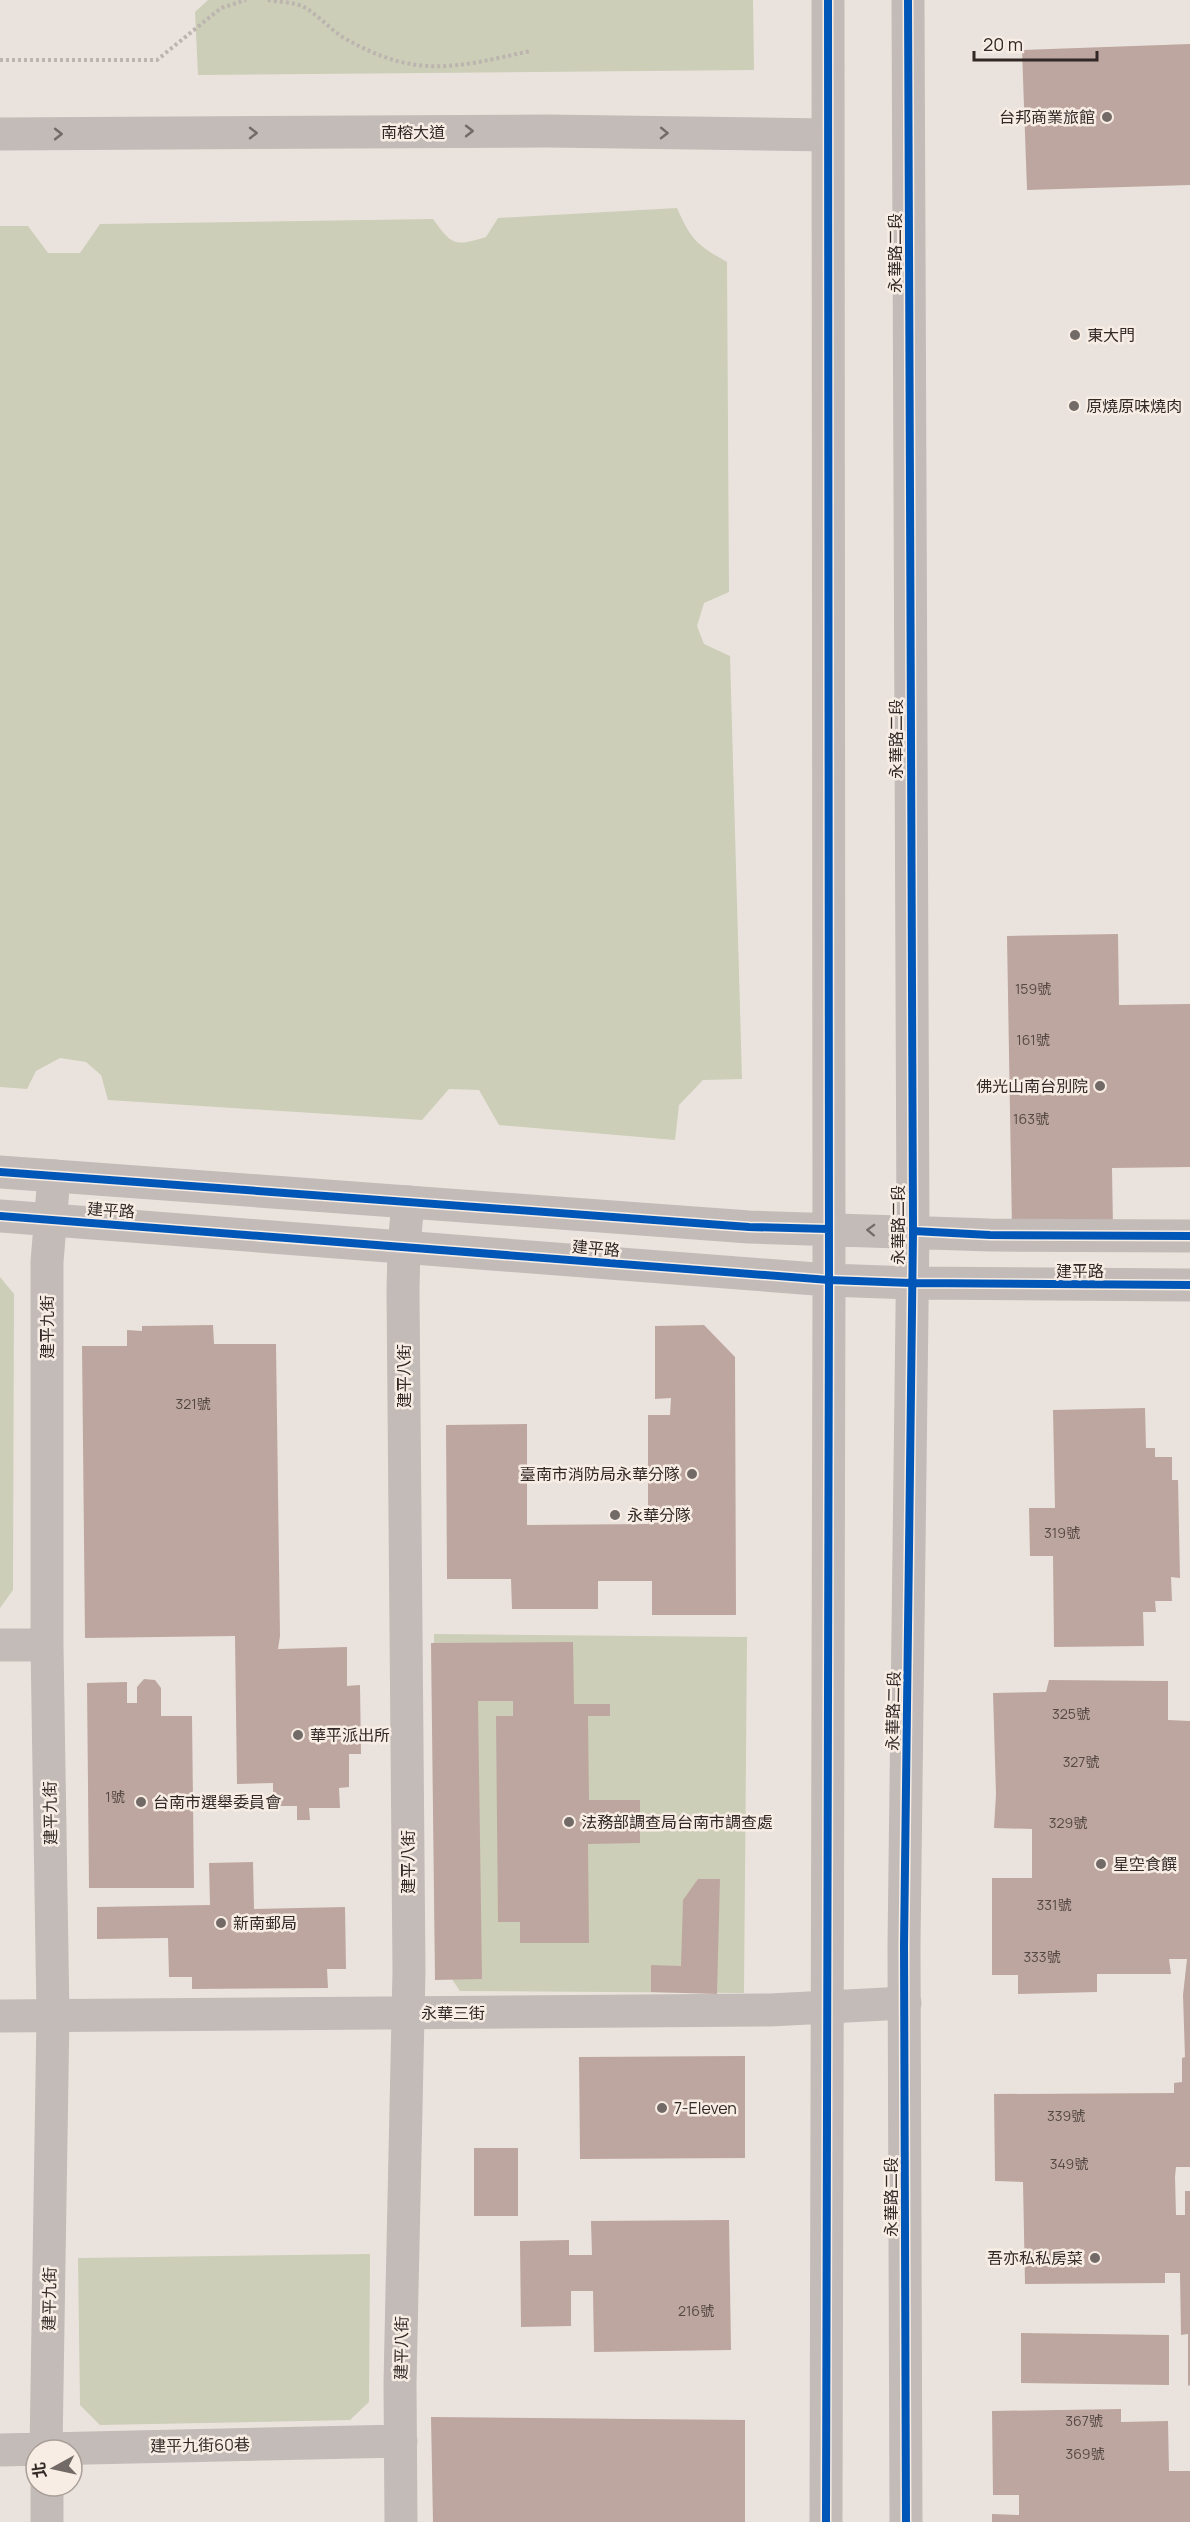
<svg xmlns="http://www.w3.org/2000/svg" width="1190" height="2522" font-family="Manrope,'Noto Sans TC',sans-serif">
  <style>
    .green { fill: #ccceb8 }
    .building { fill: #bda69f }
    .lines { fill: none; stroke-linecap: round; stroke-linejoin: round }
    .path { stroke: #bbb4af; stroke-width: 4; stroke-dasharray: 3 3; stroke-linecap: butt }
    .minor { stroke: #c2bbb7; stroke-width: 33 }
    .tertiary { stroke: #c2bbb7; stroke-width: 33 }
    .cycleway-casing { stroke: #f8ede4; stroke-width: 11 }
    .cycleway { stroke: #0057b8; stroke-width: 8 }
    .oneway { stroke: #736b67 }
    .poi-dot { fill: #726a66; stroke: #f8ede4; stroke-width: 2 }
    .labels { text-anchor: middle; stroke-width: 5; stroke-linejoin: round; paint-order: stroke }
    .number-label { font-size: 14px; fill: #554844 }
    .poi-label { font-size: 16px; fill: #322926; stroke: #f8ede4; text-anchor: start }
    .street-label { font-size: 16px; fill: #322926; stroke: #f8ede4 }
  </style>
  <rect width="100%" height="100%" fill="#eae3dd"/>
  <path class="green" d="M208,0H753L754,70L198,75L195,12Z
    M677,208C691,240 697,245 727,262L729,592L704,603L697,626L704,644L730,656L742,1079L703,1080L679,1105L675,1140L499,1125L479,1090L449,1089L422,1120L108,1100L101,1075L86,1062L60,1058L36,1071L27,1089L0,1087V226H28L48,253H80L100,224L433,219C452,245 454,247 486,237L498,218Z
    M0,1277L14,1294L13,1590L0,1608Z
    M434,1634L747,1637L744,1993L460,1991L435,1955Z
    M370,2254L369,2402L350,2420L100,2425L80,2405L78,2258Z"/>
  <path class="building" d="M1190,44V185L1027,190L1022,50Z
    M1118,934L1119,1005L1190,1004V1167L1112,1168L1113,1228L1012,1229L1007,936Z
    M213,1325L214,1344H276L280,1636L278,1649L347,1647V1686L360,1685L361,1754H349V1787L339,1788L340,1808H309L310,1820H297V1806H273V1783L237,1784L235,1636L85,1638L82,1346H127V1330L142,1331V1326Z
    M704,1325L735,1357L736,1615H652V1581H598V1609H512L511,1579H447L446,1425L527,1424V1525L648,1524V1415H670L671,1398L655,1399V1326Z
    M1145,1408L1146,1448H1155V1457H1172V1480H1178L1180,1578L1171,1577L1172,1601H1155L1156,1612H1143L1144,1646L1054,1647L1053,1556H1030L1029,1508H1055L1053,1410Z
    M573,1642L574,1704H610V1716H588L589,1800H640V1843L588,1844L589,1943H520V1922H498L496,1716H513V1701H478L482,1979L435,1980L431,1643Z
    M144,1679L155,1680L161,1688V1716H192L194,1888H89L87,1683L127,1682V1703H137V1687Z
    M1049,1680L1168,1681V1720L1190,1721V2167H1176L1175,2177L1176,2215H1185V2191H1190V2385L1188,2386V2334L1181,2335L1180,2273H1165V2283L1025,2284L1023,2182L995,2181L994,2094L1174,2093V2083L1182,2082V2058L1185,2057L1183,1995L1187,1959H1169L1171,1974H1097V1992L1018,1994V1975H992V1878H1032V1829L994,1828L996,1794L993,1693L1046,1692Z
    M253,1862L254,1909L345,1907L346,1969H327L328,1988L192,1989V1977H169L168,1938L97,1939V1907L210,1905L209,1863Z
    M698,1879H720L717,1994L651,1992V1965L681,1966L683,1900Z
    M745,2056V2158L580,2159L579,2057Z
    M474,2148H518V2216H474Z
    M729,2220L731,2350L594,2352L593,2291H571V2326L521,2327L520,2241L569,2240V2255H592L591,2221Z
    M1021,2333L1169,2335V2385L1021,2383Z
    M1121,2409V2422L1168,2421L1169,2471H1190V2522H992V2514L1019,2515V2495H993L992,2411Z
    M431,2417L745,2420V2522H433Z"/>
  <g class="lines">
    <path class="path" d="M268,0C278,2 294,2 304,7C318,15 330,29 344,38C416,79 454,68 530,51
      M0,60H157L221,8L246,0"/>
    <path class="minor" d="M0,134L548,131L827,135
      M0,1645H47
      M0,2016L770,2010L905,2003
      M0,2450L401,2441
      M46,2450L53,2015L47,1645V1262L54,1176
      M47,2486V2522
      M401,2522L400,2383L409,1970L403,1291L404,1246L408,1202"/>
    <path class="tertiary" d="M0,1172L749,1227L990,1235L1190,1236
      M0,1216L829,1280L911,1283L1190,1285
      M826,2522L829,1280L828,0
      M906,2522L904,1946L913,1231L908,0"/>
    <defs>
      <path id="cycleway" d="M0,1172L749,1227L829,1229
        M0,1216L829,1280L911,1283L1190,1285
        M913,1231L990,1235L1190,1236
        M826,2522L829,1280L828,0
        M906,2522L904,1946L913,1231L908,0"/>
    </defs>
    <use href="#cycleway" class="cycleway-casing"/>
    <use href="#cycleway" class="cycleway"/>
  </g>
  <defs><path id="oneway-chevron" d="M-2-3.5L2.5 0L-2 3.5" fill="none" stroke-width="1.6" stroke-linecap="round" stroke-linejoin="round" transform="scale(1.5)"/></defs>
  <g class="oneway">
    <use href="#oneway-chevron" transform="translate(469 131)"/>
    <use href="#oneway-chevron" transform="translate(253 133)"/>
    <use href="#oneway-chevron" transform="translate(664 133) rotate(1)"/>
    <use href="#oneway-chevron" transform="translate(58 134)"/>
    <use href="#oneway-chevron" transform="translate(871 1230) rotate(-178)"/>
  </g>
  <g class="poi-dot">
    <circle cx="1107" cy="117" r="6"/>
    <circle cx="1075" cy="335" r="6"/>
    <circle cx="1074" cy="406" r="6"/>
    <circle cx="1100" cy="1086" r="6"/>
    <circle cx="692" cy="1474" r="6"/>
    <circle cx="615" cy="1515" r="6"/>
    <circle cx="298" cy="1735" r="6"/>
    <circle cx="141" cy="1802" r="6"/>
    <circle cx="569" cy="1822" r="6"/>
    <circle cx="1101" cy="1864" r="6"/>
    <circle cx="221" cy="1923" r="6"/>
    <circle cx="662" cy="2108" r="6"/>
    <circle cx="1095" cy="2258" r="6"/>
  </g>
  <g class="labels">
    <g class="number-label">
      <text x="1033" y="994">159號</text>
      <text x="1033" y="1045">161號</text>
      <text x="1031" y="1124">163號</text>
      <text x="193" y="1409">321號</text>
      <text x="1062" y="1538">319號</text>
      <text x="1071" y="1719">325號</text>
      <text x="1081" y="1767">327號</text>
      <text x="115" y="1802">1號</text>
      <text x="1068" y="1828">329號</text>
      <text x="1054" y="1910">331號</text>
      <text x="1042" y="1962">333號</text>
      <text x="1066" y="2121">339號</text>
      <text x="1069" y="2169">349號</text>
      <text x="696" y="2316">216號</text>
      <text x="1084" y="2426">367號</text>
      <text x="1085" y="2459">369號</text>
    </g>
    <g class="poi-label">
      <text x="1095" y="123" text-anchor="end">台邦商業旅館</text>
      <text x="1087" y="341">東大門</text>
      <text x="1086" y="412">原燒原味燒肉</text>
      <text x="1088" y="1092" text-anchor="end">佛光山南台別院</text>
      <text x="680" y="1480" text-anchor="end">臺南市消防局永華分隊</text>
      <text x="627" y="1521">永華分隊</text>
      <text x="310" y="1741">華平派出所</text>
      <text x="153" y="1808">台南市選舉委員會</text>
      <text x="581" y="1828">法務部調查局台南市調查處</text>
      <text x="1113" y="1870">星空食饌</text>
      <text x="233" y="1929">新南郵局</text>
      <text x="674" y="2114">7-Eleven</text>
      <text x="1083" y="2264" text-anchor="end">吾亦私私房菜</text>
    </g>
    <g class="street-label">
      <text x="413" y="138">南榕大道</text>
      <text transform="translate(895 253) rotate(-90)" y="6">永華路二段</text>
      <text transform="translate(896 739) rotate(-90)" y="6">永華路二段</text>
      <text transform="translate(111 1210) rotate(4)" y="6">建平路</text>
      <text transform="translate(898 1225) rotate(-90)" y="6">永華路二段</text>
      <text transform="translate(596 1248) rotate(5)" y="6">建平路</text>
      <text x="1080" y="1277">建平路</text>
      <text transform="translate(47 1327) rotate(-90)" y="6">建平九街</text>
      <text transform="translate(404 1376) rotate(-90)" y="6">建平八街</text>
      <text transform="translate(893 1711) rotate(-89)" y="6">永華路二段</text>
      <text transform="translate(50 1813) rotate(-91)" y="6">建平九街</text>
      <text transform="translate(408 1862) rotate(-90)" y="6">建平八街</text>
      <text x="453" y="2019">永華三街</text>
      <text transform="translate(891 2197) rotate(-90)" y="6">永華路二段</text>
      <text transform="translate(49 2299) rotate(-89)" y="6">建平九街</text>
      <text transform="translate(401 2348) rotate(-89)" y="6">建平八街</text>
      <text transform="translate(200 2445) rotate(-1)" y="6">建平九街60巷</text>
    </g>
  </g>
  <g transform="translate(54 2468) rotate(262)"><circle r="28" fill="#f8ede4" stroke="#a99f98" stroke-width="1.5"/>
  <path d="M0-4.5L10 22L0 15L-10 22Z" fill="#726a66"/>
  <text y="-9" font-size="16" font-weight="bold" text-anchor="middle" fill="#322926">北</text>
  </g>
  <path d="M974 51v9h123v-9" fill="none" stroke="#322926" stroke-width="3"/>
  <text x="983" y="51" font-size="18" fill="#322926" stroke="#f8ede4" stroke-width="4.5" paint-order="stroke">20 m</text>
</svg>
